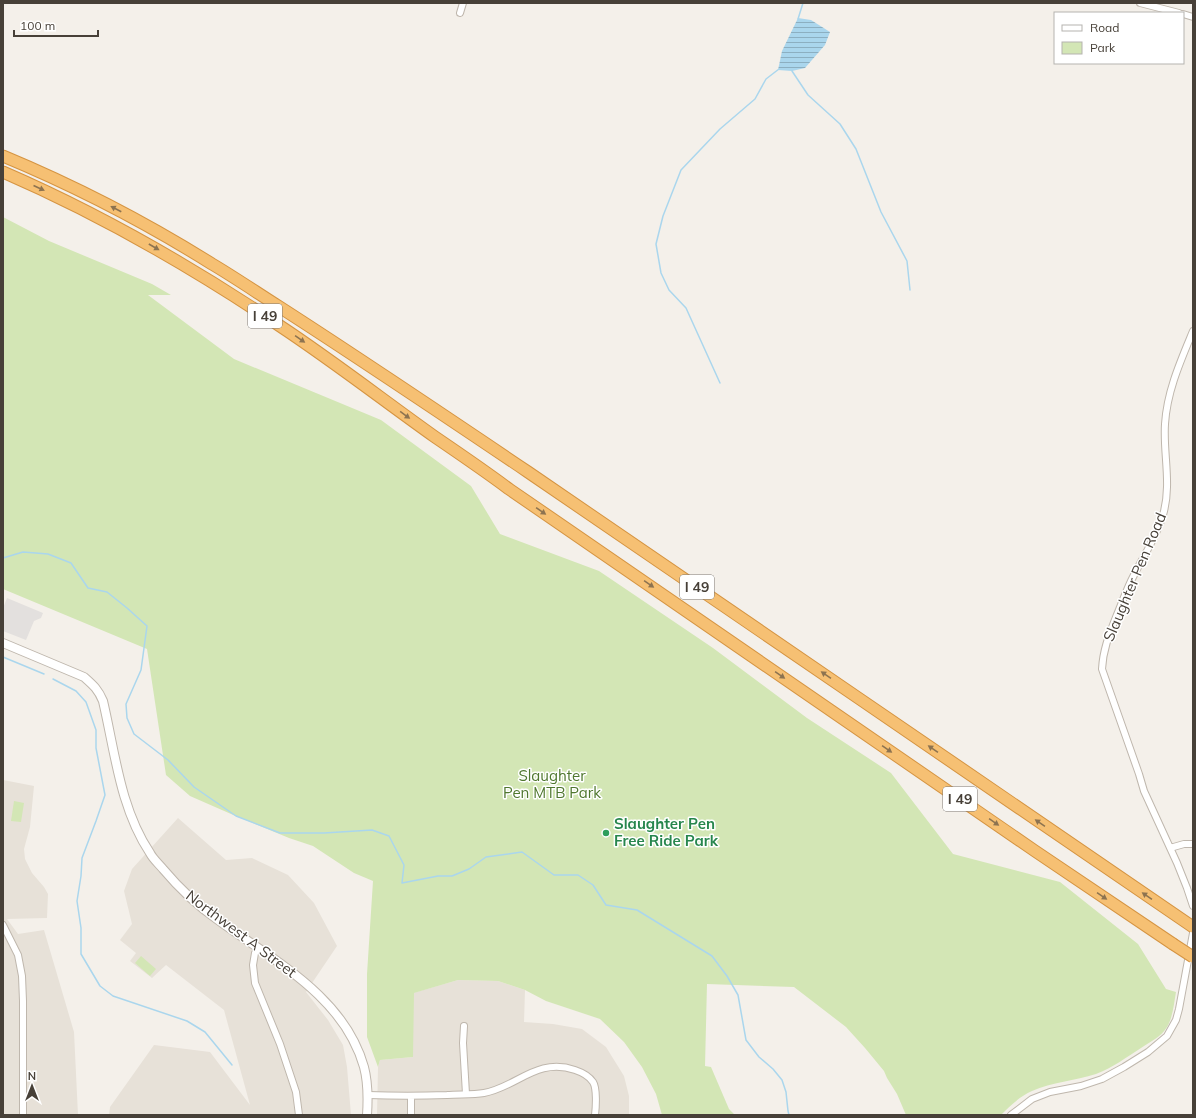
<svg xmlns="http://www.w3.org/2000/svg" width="1196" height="1118" font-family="Mulish,sans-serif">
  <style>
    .residential { fill: #e7e1d8 }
    .green { fill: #d3e6b5 }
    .parking { fill: #e3e0de }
    .water { fill: url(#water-rules) }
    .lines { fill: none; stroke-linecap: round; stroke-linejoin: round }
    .stream { stroke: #aad6ed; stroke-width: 1.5 }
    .minor-casing { stroke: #bfb7ad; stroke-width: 8 }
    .tertiary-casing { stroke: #bfb7ad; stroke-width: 10 }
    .motorway-casing { stroke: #d59442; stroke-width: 13 }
    .minor { stroke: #fff; stroke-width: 6 }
    .tertiary { stroke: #fff; stroke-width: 8 }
    .motorway { stroke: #f6c073; stroke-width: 11 }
    .motorway-bridge-casing { stroke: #d59442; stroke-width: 13; stroke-linecap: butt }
    .motorway-bridge { stroke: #f6c073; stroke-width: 11 }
    .oneway { fill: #8d7350 }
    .leisure-dot { fill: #2e9e5b; stroke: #fff; stroke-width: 1.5 }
    .labels { text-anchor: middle; stroke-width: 3; stroke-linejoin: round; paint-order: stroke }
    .shield { fill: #fff; stroke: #7e7974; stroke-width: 1 }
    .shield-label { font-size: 14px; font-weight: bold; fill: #474038 }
    .street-label { font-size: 15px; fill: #474038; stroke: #fff }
    .park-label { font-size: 15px; fill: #4f772e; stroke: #fff }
    .leisure-label { font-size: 15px; font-weight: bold; fill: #27864d; stroke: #fff; text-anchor: start }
  </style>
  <defs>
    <pattern id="water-rules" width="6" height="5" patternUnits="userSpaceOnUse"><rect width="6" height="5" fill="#aad6ed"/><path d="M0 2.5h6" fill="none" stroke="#8cafc1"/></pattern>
  </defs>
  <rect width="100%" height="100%" fill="#f4f0ea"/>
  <path class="residential" d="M3,780L34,786L30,827L24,849L25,859L32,873L44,887L48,894L47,918L7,919L18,934L44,930L74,1032L78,1115H3Z
    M178,818L226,860L252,858L288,875L314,903L337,946L306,992L328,1020L343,1045L347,1067L351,1115H109L110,1107L154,1045L210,1052L250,1105L224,1010L166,965L152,978L130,961L136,953L120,940L132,924L124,891L132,869Z
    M458,980L498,981L525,990L524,1022L553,1024L582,1029L606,1047L624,1076L629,1096V1115H377L378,1067L380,1060L413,1057V993Z"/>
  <path class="green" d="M3,217L49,241L152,284L171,295H148L234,359L381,420L471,486L500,534L599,571L713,648L807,718L891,773L953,854L1060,882L1138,944L1166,989L1176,992C1174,1003 1173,1017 1167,1027C1161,1037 1150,1042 1141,1048C1127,1057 1112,1068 1096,1074C1075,1081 1052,1082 1032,1091C1020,1096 1010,1106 1001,1115H906L897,1094L887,1078L884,1071L865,1048L846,1027L794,987L707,984L705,1066L711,1067L729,1109L735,1115H662L656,1094L642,1067L624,1042L600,1019L546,1001L525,990L498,981L458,980L414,993L413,1057L380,1060L378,1067L367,1037V974L373,881L354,873L313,846L289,838L231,814L190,796L166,775L147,649L3,589Z
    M14,801L24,803L21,822L11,821Z
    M141,956L156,969L150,976L135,963Z"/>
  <path class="parking" d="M7,598L43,613L41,618L34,621L26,640L3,631V608Z"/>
  <path class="water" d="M798,18L811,20L830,32L825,45L805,68L792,71L778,70L782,51Z"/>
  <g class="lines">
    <path class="stream" d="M798,19L803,3
      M792,70V71L808,95L840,124L856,149L881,212L907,261L910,290
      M720,383L686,308L669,290L661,273L656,244L663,216L681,170L720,129L755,99L766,79L779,69
      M3,558L23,552L48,554L71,563L88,588L107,592L127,608L147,626L141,670L126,704L127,718L134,734L168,760L194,787L236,816L280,833H324L372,830L389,836L404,865L402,883L438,876H452L469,869L486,857L522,852L554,875H578L593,885L606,905L637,910L712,956L727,976L738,995L746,1040L759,1057L773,1069L782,1080L786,1092L788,1111L789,1115
      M3,657L44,674
      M53,679L76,691L86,702L96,730V748L105,795L96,821L82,858L81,876L77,901L81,928V954L100,986L113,996L187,1021L205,1032L232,1065"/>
    <defs>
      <path id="minor" d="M1140,3L1179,13
        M460,13L463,3
        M1183,14L1193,17
        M1193,331C1181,360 1167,391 1165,424C1163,454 1172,484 1163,515C1157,536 1144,555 1134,575C1127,588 1122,603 1116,617C1109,635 1103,650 1102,669L1139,774L1144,791L1177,863L1187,888L1193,906
        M1170,848L1184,844H1193
        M3,925L18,955L22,976L23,1001V1115
        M258,948L255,953L253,965L255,983L280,1044L296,1092L299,1115
        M464,1026L463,1043L466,1094
        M368,1095C394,1096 420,1096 447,1095C459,1094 472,1095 484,1093C517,1087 537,1057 575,1070C581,1072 589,1076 593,1082C597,1088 596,1107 595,1115
        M411,1115V1096
        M1011,1115L1032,1099L1050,1092L1081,1086L1102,1079L1124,1067L1148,1052L1167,1036L1176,1020L1179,1009L1193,933"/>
      <path id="tertiary" d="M3,643L84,677C93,685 98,689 103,701C115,752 120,808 150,853C153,859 159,864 163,869C179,888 198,906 218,920C274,961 344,996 364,1067C368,1082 368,1100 367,1115"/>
      <path id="motorway" d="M3,156C75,186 145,222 212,264C234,277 256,292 278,306C362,360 445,416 528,472C750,623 971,776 1193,927
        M3,172C100,214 192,267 280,326C333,361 383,400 435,437C460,454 485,471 509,489L1035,851L1173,944"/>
    </defs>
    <use href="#minor" class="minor-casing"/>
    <use href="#tertiary" class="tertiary-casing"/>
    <use href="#motorway" class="motorway-casing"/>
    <use href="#minor" class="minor"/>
    <use href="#tertiary" class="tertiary"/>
    <use href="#motorway" class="motorway"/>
    <defs>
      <path id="motorway-bridge" d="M1173,944L1193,957"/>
    </defs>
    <use href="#motorway-bridge" class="motorway-bridge-casing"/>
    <use href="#motorway-bridge" class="motorway-bridge"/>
  </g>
  <defs><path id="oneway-solid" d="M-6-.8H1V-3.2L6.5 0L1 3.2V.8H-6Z"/></defs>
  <g class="oneway">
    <use href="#oneway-solid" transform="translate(39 188) rotate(24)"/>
    <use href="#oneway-solid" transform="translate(116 209) rotate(-152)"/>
    <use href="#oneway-solid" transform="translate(154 247) rotate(30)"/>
    <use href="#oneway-solid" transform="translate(300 339) rotate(35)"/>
    <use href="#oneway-solid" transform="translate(405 415) rotate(36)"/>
    <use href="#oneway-solid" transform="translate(541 511) rotate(35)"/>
    <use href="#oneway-solid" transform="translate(649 584) rotate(35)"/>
    <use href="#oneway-solid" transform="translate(780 675) rotate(35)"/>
    <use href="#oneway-solid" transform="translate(826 675) rotate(-146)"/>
    <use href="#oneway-solid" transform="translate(887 749) rotate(35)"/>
    <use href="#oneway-solid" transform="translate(933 749) rotate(-146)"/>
    <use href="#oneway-solid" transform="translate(994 822) rotate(35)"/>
    <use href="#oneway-solid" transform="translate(1040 823) rotate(-146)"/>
    <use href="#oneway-solid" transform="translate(1102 896) rotate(34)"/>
    <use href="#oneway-solid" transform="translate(1147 896) rotate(-146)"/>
  </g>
  <circle class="leisure-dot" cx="606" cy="833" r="4"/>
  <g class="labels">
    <g class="shield">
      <rect x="248" y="304" width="34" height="24" rx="3"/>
      <rect x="680" y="575" width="34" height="24" rx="3"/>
      <rect x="943" y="787" width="34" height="24" rx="3"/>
    </g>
    <g class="shield-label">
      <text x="265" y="321">I 49</text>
      <text x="697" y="592">I 49</text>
      <text x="960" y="804">I 49</text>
    </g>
    <g class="street-label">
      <text transform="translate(1135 577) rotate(-67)" y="5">Slaughter Pen Road</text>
      <text transform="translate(241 934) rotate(37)" y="5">Northwest A Street</text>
    </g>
    <g class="park-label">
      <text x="552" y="781">Slaughter<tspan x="552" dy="17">Pen MTB Park</tspan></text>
    </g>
    <g class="leisure-label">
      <text x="614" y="829">Slaughter Pen<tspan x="614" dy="17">Free Ride Park</tspan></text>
    </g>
  </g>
  <rect width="1196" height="1118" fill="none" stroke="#474038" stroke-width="8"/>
  <rect x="1054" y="12" width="130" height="52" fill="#ffffff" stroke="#b5b3af"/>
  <rect x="1062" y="25" width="20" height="6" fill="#ffffff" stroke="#b5b3af"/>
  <text x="1090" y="32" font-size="12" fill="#474038">Road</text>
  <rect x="1062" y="42" width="20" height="12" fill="#d3e6b5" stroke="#b5b3af"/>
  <text x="1090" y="52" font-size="12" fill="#474038">Park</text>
  <g transform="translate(32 1086)" stroke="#ffffff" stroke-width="3" paint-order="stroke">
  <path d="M0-3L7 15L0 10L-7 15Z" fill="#474038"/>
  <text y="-6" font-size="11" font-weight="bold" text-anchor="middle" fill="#474038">N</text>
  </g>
  <path d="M14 30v6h84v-6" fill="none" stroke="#474038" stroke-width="2"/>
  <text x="20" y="30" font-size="12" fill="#474038" stroke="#ffffff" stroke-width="3" paint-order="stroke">100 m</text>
</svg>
